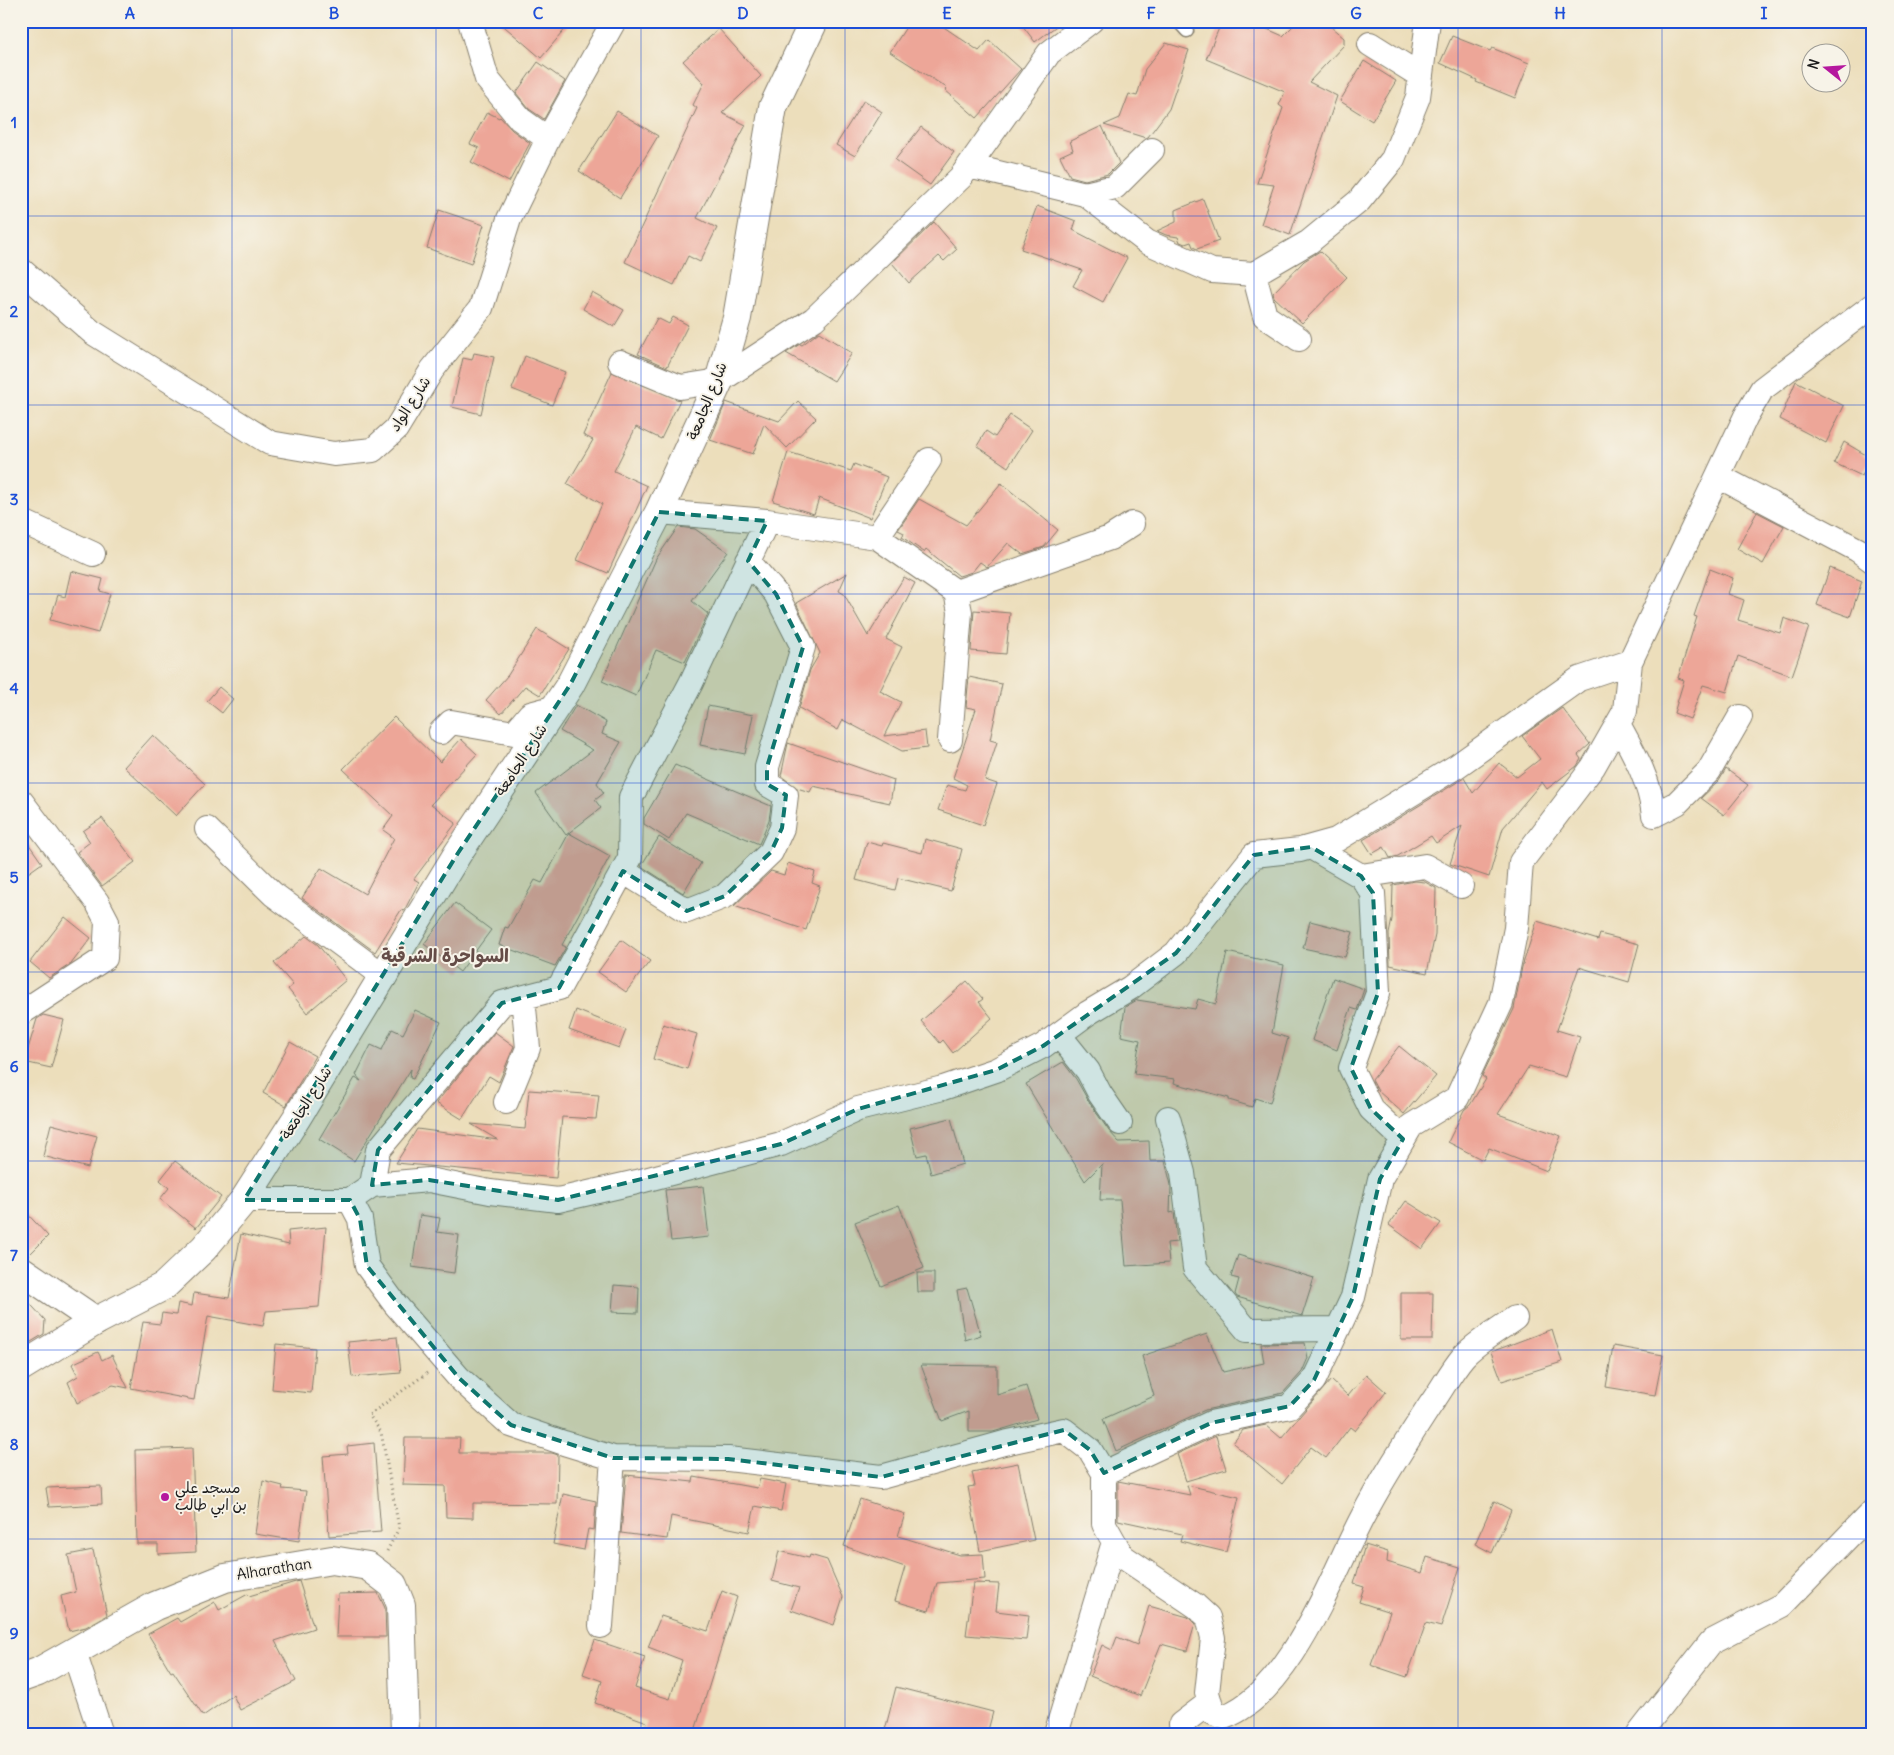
<svg xmlns="http://www.w3.org/2000/svg" width="1894" height="1755" font-family="Delius,'Playpen Sans Arabic',sans-serif">
  <style>
    .building { fill: #eda698 }
    .lines { fill: none; stroke-linecap: round; stroke-linejoin: round }
    .service-casing { stroke: #847d6c; stroke-width: 15 }
    .minor-casing { stroke: #847d6c; stroke-width: 26 }
    .tertiary-casing { stroke: #847d6c; stroke-width: 30 }
    .secondary-casing { stroke: #847d6c; stroke-width: 30 }
    .path { stroke: #847d6c; stroke-width: 3; stroke-dasharray: 1 4; stroke-linecap: butt }
    .service { stroke: #fff; stroke-width: 12 }
    .minor { stroke: #fff; stroke-width: 24 }
    .tertiary { stroke: #fff; stroke-width: 28 }
    .secondary { stroke: #fff; stroke-width: 28 }
    .marked { fill: #0f766e; fill-opacity: 0.2; stroke: #0f766e; stroke-width: 4; stroke-dasharray: 10 6; stroke-linejoin: round }
    .grid { fill: none; stroke: #1d4ed8; stroke-width: 1; stroke-opacity: 0.55 }
    .poi-dot { fill: #b5179e; stroke: #f7f3e8; stroke-width: 2 }
    .labels { text-anchor: middle; stroke-width: 4; stroke-linejoin: round; paint-order: stroke }
    .street-label { font-size: 15px; fill: #1c1c1c; stroke: #f7f3e8 }
    .poi-label { font-size: 15px; fill: #1c1c1c; stroke: #f7f3e8; text-anchor: start }
    .quarter-label { font-size: 18px; font-weight: bold; fill: #654c47; stroke: #f7f3e8 }
    .neatline { fill: none; stroke: #1d4ed8; stroke-width: 2 }
    .grid-label { font-size: 16px; text-anchor: middle; font-weight: bold; fill: #1d4ed8 }
  </style>
  <rect width="100%" height="100%" fill="#f7f3e8"/>
  <filter id="ink" filterUnits="userSpaceOnUse"><feTurbulence type="fractalNoise" baseFrequency=".02" numOctaves="2"/><feDisplacementMap in="SourceGraphic" scale="10" xChannelSelector="R" yChannelSelector="G"/><feConvolveMatrix kernelMatrix="1 2 1 2 8 2 1 2 1" color-interpolation-filters="sRGB"/></filter>
  <filter id="wash" filterUnits="userSpaceOnUse"><feTurbulence type="fractalNoise" baseFrequency=".0096" numOctaves="4" result="noise"/><feDisplacementMap in="SourceGraphic" scale="20" xChannelSelector="R" yChannelSelector="G"/><feGaussianBlur stdDeviation="1.12" result="paint"/><feColorMatrix in="noise" values="0 0 0 0 0 0 0 0 0 0 0 0 0 0 0 0 0 1.4 0 .05"/><feComposite in="paint" operator="in"/></filter>
  <g filter="url(#wash)">
    <rect width="100%" height="100%" fill="#ecdebb"/>
    <g id="blocks">
      <path class="building" d="M498,21H572L541,58Z
        M910,21H935L979,51L989,40L1021,69L977,118L945,90L947,88L890,52Z
        M1019,21H1063L1035,42Z
        M1222,21H1249L1283,36L1298,21H1324L1344,38V45L1309,82L1337,96L1290,235L1261,224L1274,185L1257,183L1283,108L1279,105L1285,92L1206,59Z
        M719,29L761,76L722,113L746,125L697,218L717,228L700,262L688,256L674,285L625,262L697,108L693,105L704,83L683,61Z
        M1452,36L1490,51L1492,48L1529,63L1515,98L1476,82L1477,80L1440,63Z
        M1166,43L1189,50L1169,109L1148,137L1146,138L1104,125L1120,118L1129,94L1137,96L1145,69Z
        M1364,61L1396,81L1372,121L1340,101Z
        M538,62L565,81L544,119L529,109L516,93Z
        M864,100L882,112L855,156L836,145Z
        M617,111L658,136L620,198L579,171Z
        M487,112L499,118L500,117L512,130L530,143L509,182L471,162L479,148L470,144Z
        M1102,126L1119,163L1108,174L1085,180L1070,176L1060,156L1073,150L1070,141Z
        M921,127L954,152L930,185L895,160Z
        M1203,199L1219,241L1197,249L1193,247L1191,242L1185,244L1180,242L1178,237L1166,235L1157,231L1176,222V210Z
        M1037,206L1076,221L1073,230L1127,258L1103,302L1073,286L1082,270L1021,249Z
        M439,210L484,225L471,264L427,248Z
        M934,222L957,249L944,261L939,256L909,283L892,263Z
        M1320,251L1347,277L1302,323L1274,297L1273,293L1304,261Z
        M592,292L624,310L614,327L583,309Z
        M673,317L688,325L667,367L638,354L657,318L669,324Z
        M819,332L852,353L834,381L786,353L800,344L802,345Z
        M474,353L494,357L481,414L452,407L463,358L472,360Z
        M525,356L565,372L552,405L512,389Z
        M612,372L680,400L661,439L636,427L614,471L647,486L608,573L577,560L602,504L567,484L593,440L583,435Z
        M1796,381L1844,406L1826,443L1780,419Z
        M798,401L816,418L787,448L764,424L753,454L710,440L726,402L779,421Z
        M1010,415L1032,430L1008,467L977,446L986,431L995,437Z
        M1844,442L1871,458L1862,476L1834,463Z
        M788,452L851,471L854,464L887,477L870,518L819,498L814,514L773,501Z
        M1001,483L1058,530L1044,547L1022,554L1008,543L987,567L980,562L972,572L959,576L926,549L924,552L902,537L904,533L898,530L919,499L966,525Z
        M1757,512L1784,526L1763,564L1737,549Z
        M678,527L695,529L728,552L692,601L708,614L685,662L656,650L636,696L602,681L656,559Z
        M1830,568L1862,581L1850,617L1817,605Z
        M1710,569L1733,578L1728,594L1744,600L1738,620L1780,633L1784,618L1809,627L1792,676L1738,656L1727,692L1703,685L1690,719L1674,713L1684,680L1678,678L1697,617L1694,616Z
        M71,571L103,579L100,591L110,594L98,633L50,620L58,595L65,597Z
        M847,573L839,591L844,594L868,636L904,577L915,583L886,639L902,647L880,691L901,702L884,736L925,731L927,748L902,751L843,720L838,730L799,708L810,670L820,653L796,603Z
        M974,610L1010,613L1006,654L971,651Z
        M537,629L569,649L540,695L525,686L501,714L486,700L508,675Z
        M969,677L1002,684L990,740L997,742L985,780L997,784L983,825L938,810L947,785L965,790L967,785L953,778L976,709L966,707Z
        M219,687L233,699L222,713L207,701Z
        M576,705L606,722L602,734L621,742L597,783L604,793L595,800L601,808L566,835L536,793L593,750L560,731Z
        M708,706L753,715L745,754L700,745Z
        M1562,708L1590,744L1578,755L1581,759L1577,766L1547,789L1542,782L1503,828L1489,877L1450,864L1462,826L1436,843L1431,836L1398,856L1390,858L1384,847L1372,854L1363,840L1464,778L1473,793L1499,763L1517,777L1540,759L1522,736Z
        M394,717L440,762L461,739L477,754L431,804L456,823L414,879L419,882L404,911L401,910L375,952L302,898L321,868L365,894L394,838L383,830L393,816L343,769Z
        M153,735L205,784L176,816L124,767Z
        M788,743L894,780L890,803L813,786L810,792L797,788L781,776Z
        M675,765L771,806L769,820L759,844L686,813L669,840L644,824V818Z
        M1726,769L1748,785L1724,815L1701,798L1719,781Z
        M102,818L135,862L102,886L77,852L90,842L83,831Z
        M21,833L42,863L21,878Z
        M569,833L610,856L562,945L566,947L555,966L499,945L505,927L508,928L535,880L542,883Z
        M659,837L701,863L683,893L641,866Z
        M925,839L962,849L951,891L898,878L895,890L856,880L867,842L882,846L883,843L922,853Z
        M788,863L815,872L812,883L820,886L806,930L734,906L771,871L784,875Z
        M1415,881L1425,882L1436,888L1435,935L1427,973L1390,965L1389,934L1392,919L1393,885Z
        M455,903L491,930L460,972L424,944Z
        M65,917L91,938L71,964L49,978L30,962Z
        M1310,921L1353,932L1345,957L1303,948Z
        M1537,921L1598,940L1600,934L1639,944L1629,982L1579,967L1557,1030L1580,1037L1566,1077L1529,1066L1498,1114L1561,1136L1547,1171L1489,1148L1483,1160L1448,1142L1464,1110L1470,1105L1486,1079L1482,1076L1514,1009L1522,967Z
        M306,936L318,945L346,980L307,1013L288,989L293,985L274,963Z
        M621,940L650,961L626,992L598,972Z
        M1227,952L1284,965L1272,1033L1288,1038L1270,1103L1255,1098L1252,1107L1229,1100V1098L1174,1083L1175,1079L1134,1074L1140,1040L1121,1036L1125,1007L1137,1000L1195,1009L1198,999L1216,1004Z
        M1333,978L1364,989L1357,1010L1351,1008L1337,1050L1312,1040Z
        M967,981L983,999L979,1002L992,1018L953,1053L943,1040L940,1043L921,1021Z
        M415,1010L441,1022L413,1079L410,1078L411,1069L354,1161L319,1139L355,1078L361,1081L356,1075L371,1045L382,1050L392,1029L403,1034Z
        M576,1010L626,1030L619,1048L569,1030Z
        M43,1015L64,1020L51,1068L24,1062L37,1019Z
        M663,1024L697,1034L687,1069L653,1059Z
        M495,1032L514,1046L499,1082L489,1076L462,1119L436,1103Z
        M290,1042L315,1056L286,1106L263,1093Z
        M1399,1046L1436,1076L1404,1114L1378,1091L1372,1080Z
        M1063,1062L1076,1079L1089,1102L1109,1131L1119,1142L1149,1141L1150,1161H1165L1171,1185L1170,1213L1174,1212L1177,1242L1167,1243L1169,1263L1126,1266L1120,1200H1100L1102,1164L1085,1181L1026,1084Z
        M529,1090L599,1095L596,1119L562,1117L556,1178L396,1163L417,1129L498,1140L471,1124L525,1129Z
        M951,1118L963,1164L931,1174L926,1154L917,1156L910,1128Z
        M51,1124L97,1136L88,1168L43,1156Z
        M175,1161L221,1197L196,1228L160,1199L169,1188L160,1180Z
        M703,1186L709,1237L671,1241L665,1190Z
        M1406,1201L1441,1223L1422,1249L1389,1225Z
        M899,1205L924,1268L881,1286L855,1222Z
        M21,1207L48,1236L28,1256L21,1255Z
        M420,1215L440,1218L437,1232L459,1235L454,1273L412,1267Z
        M326,1227L319,1307L266,1311L263,1326L208,1316L194,1400L131,1388L143,1322L160,1324L162,1313L176,1315L178,1303L192,1306L194,1293L229,1298L241,1234L289,1245L288,1231Z
        M1238,1255L1314,1278L1302,1316L1237,1297L1235,1294L1239,1279L1231,1277Z
        M917,1273H934V1292H918Z
        M614,1285L639,1287L638,1313L612,1312Z
        M967,1288L981,1335L965,1340L957,1290Z
        M1401,1293H1433L1432,1340H1401Z
        M21,1294L45,1320L44,1334L21,1348Z
        M1552,1329L1562,1362L1502,1381L1491,1352Z
        M1207,1334L1223,1372L1264,1363L1261,1344L1305,1343L1308,1358L1302,1372L1283,1393L1205,1410L1116,1451L1103,1419L1154,1396L1142,1356Z
        M397,1337L401,1373L352,1377L348,1342Z
        M276,1344L315,1348L311,1393L272,1389Z
        M1613,1346L1663,1355L1655,1395L1606,1387Z
        M98,1352L102,1360L112,1355L128,1388L113,1385L77,1403L68,1382L78,1376L72,1364Z
        M921,1365L997,1366V1395L1026,1386L1037,1419L993,1432H969V1411L942,1421Z
        M1366,1374L1386,1392L1355,1431L1350,1427L1326,1458L1311,1447L1282,1484L1233,1443L1243,1430L1266,1425L1281,1438L1331,1380L1348,1396Z
        M1216,1436L1226,1469L1186,1481L1177,1454Z
        M405,1438H460L459,1453H552L558,1455L557,1504L473,1503V1518L446,1517L445,1486L403,1485Z
        M374,1443L381,1532L329,1536L323,1456L348,1454L347,1446Z
        M192,1448L196,1552L158,1554V1544H137L135,1450Z
        M1018,1463L1034,1540L980,1551L968,1487L975,1486L972,1472Z
        M626,1475L693,1482L694,1477L757,1488L760,1479L786,1484L781,1511L755,1506L749,1532L671,1516L667,1539L621,1533Z
        M263,1481L283,1486L282,1489L306,1491L299,1541L255,1534Z
        M1118,1481L1190,1495L1187,1485L1239,1497L1226,1552L1180,1541L1182,1534L1118,1520Z
        M101,1486L102,1504L49,1507L46,1488Z
        M563,1494L596,1501L594,1530L588,1529L584,1550L553,1544Z
        M860,1499L905,1514L898,1536L960,1555L983,1554L985,1579L937,1583L929,1611L895,1601L905,1567L844,1546Z
        M1494,1501L1511,1510L1492,1553L1475,1544Z
        M1365,1545L1388,1552L1387,1562L1422,1573L1427,1557L1460,1567L1441,1627L1426,1623L1407,1677L1371,1665L1390,1612L1359,1602L1364,1587L1354,1584Z
        M93,1550L107,1615L86,1627L69,1631L61,1596L76,1592L68,1555Z
        M779,1551L809,1558L810,1555L827,1560L843,1597L834,1625L791,1610L799,1588L772,1581Z
        M299,1581L314,1628L275,1641L296,1681L240,1710L233,1695L203,1716L173,1671L171,1672L148,1634L177,1618L180,1622L215,1602L219,1610L248,1594L249,1596Z
        M973,1583L999,1584L996,1611L1029,1615L1026,1640L966,1635Z
        M722,1591L737,1597L694,1734H655L644,1730L647,1722L595,1703L602,1681L583,1674L595,1640L645,1657L635,1688L670,1699L682,1660L648,1647L661,1616L708,1631Z
        M378,1593L385,1608L386,1637H336L338,1594Z
        M1149,1606L1188,1617L1195,1624L1187,1651L1161,1644L1140,1696L1090,1676L1102,1645L1112,1650L1117,1637L1137,1645Z
        M896,1687L993,1712L987,1734H884Z"/>
    </g>
  </g>
  <g filter="url(#ink)">
    <use href="#blocks" fill-opacity="0" stroke="#847d6c" stroke-width="1"/>
    <g class="lines">
      <defs>
        <path id="service" d="M1178,21L1187,31"/>
        <path id="minor" d="M470,21L487,79L520,119L548,139
          M1370,44L1421,76
          M969,166L1085,194L1147,242L1212,271L1254,274L1309,242L1359,201L1393,159L1418,97L1428,21
          M1085,194L1115,187L1152,150
          M21,270L92,332L270,443L334,454L373,450L396,429L432,370L481,308L509,219L548,139L614,21
          M1254,274L1265,316L1299,339
          M620,362L680,387L719,381L814,319L961,177L1049,53L1091,21
          M1718,476L1858,550L1873,561
          M659,512L767,521L877,537L956,592L960,612L950,740
          M21,521L93,554
          M877,537L929,460
          M956,592L1110,538L1132,524
          M1618,724C1634,753 1650,781 1654,815L1677,803L1709,771L1740,717
          M441,732L451,722L514,733L530,714L556,707
          M21,801L97,902L107,921L105,958L21,1013
          M207,829L273,894L385,977
          M1311,847L1361,876L1373,893L1378,993L1351,1068L1371,1109L1403,1139
          M623,871L687,911L725,896L771,852L782,828L786,795L767,784V767L803,647L776,594L748,561
          M1361,876L1425,866L1461,886
          M1059,1035L1088,1071L1100,1094L1120,1123
          M506,1102L528,1048L523,998
          M1168,1118L1183,1173L1195,1268L1247,1330L1338,1329
          M372,1185L378,1150L502,1003L559,988L630,858L631,797L691,683L767,521
          M244,1200H350L360,1219L367,1266L395,1304L459,1378L511,1425L564,1443L613,1458L728,1459L881,1477L1004,1443L1064,1430L1090,1450L1104,1473V1524L1122,1556L1196,1606L1208,1617L1213,1638L1207,1693L1213,1713L1224,1717C1291,1692 1331,1577 1362,1518C1382,1479 1407,1441 1431,1404C1442,1389 1451,1371 1463,1357C1475,1343 1500,1329 1515,1318
          M350,1200L372,1185L429,1180L490,1192L558,1200L637,1182L781,1144L858,1109L943,1088L996,1070L1043,1046L1088,1013L1130,988L1176,953L1254,855L1300,850L1336,840L1457,766L1579,679L1630,662
          M1104,1473L1211,1423L1290,1406L1314,1380L1353,1297L1380,1179L1411,1126L1457,1098L1501,1003L1516,928L1521,862L1593,767L1625,711L1630,662L1746,416L1762,389L1873,305
          M601,1626L613,1458
          M74,1652L101,1734
          M1056,1734L1114,1542
          M1182,1734L1181,1724L1210,1702
          M1639,1734L1711,1642L1782,1605L1873,1511"/>
        <path id="tertiary" d="M21,1270L96,1321
          M21,1678L38,1672L155,1606L225,1578L332,1560L368,1566L393,1585L401,1605L405,1734"/>
        <path id="secondary" d="M21,1367L96,1321L164,1286L204,1248L244,1200L296,1119L458,853L570,685L659,512L719,381L737,318L773,107L814,21"/>
      </defs>
      <use href="#service" class="service-casing"/>
      <use href="#minor" class="minor-casing"/>
      <use href="#tertiary" class="tertiary-casing"/>
      <use href="#secondary" class="secondary-casing"/>
      <path class="path" d="M387,1551L399,1528L381,1432L369,1415L427,1373"/>
      <use href="#service" class="service"/>
      <use href="#minor" class="minor"/>
      <use href="#tertiary" class="tertiary"/>
      <use href="#secondary" class="secondary"/>
    </g>
  </g>
  <path class="marked" d="M659,512L767,521L748,561L776,594L803,647L767,767V784L786,795L782,828L771,852L725,896L687,911L623,871L559,988L502,1003L378,1150L372,1185L429,1180L558,1200L781,1144L858,1109L996,1070L1043,1046L1176,953L1254,855L1311,847L1361,876L1373,893L1378,993L1351,1068L1371,1109L1403,1139L1380,1179L1353,1297L1314,1380L1290,1406L1211,1423L1104,1473L1090,1450L1064,1430L881,1477L728,1459L613,1458L511,1425L459,1378L367,1266L360,1219L350,1200H244L458,853L570,685Z"/>
  <path class="grid" d="M232,21V1734M436,21V1734M641,21V1734M845,21V1734M1049,21V1734M1254,21V1734M1458,21V1734M1662,21V1734M21,216H1873M21,405H1873M21,594H1873M21,783H1873M21,972H1873M21,1161H1873M21,1350H1873M21,1539H1873"/>
  <circle class="poi-dot" cx="165" cy="1497" r="5"/>
  <g class="labels">
    <g class="street-label">
      <text transform="translate(707 401) rotate(-68)" y="5">شارع الجامعة</text>
      <text transform="translate(410 404) rotate(-57)" y="5">شارع الواد</text>
      <text transform="translate(521 760) rotate(-57)" y="5">شارع الجامعة</text>
      <text transform="translate(306 1103) rotate(-58)" y="5">شارع الجامعة</text>
      <text transform="translate(274 1569) rotate(-9)" y="5">Alharathan</text>
    </g>
    <g class="poi-label">
      <text x="175" y="1493">مسجد علي<tspan x="175" dy="17">بن ابي طالب</tspan></text>
    </g>
    <g class="quarter-label">
      <text x="445" y="962">السواحرة الشرقية</text>
    </g>
  </g>
  <rect width="1894" height="1755" fill="none" stroke="#f7f3e8" stroke-width="55"/>
  <g transform="translate(1826 68) rotate(287)"><circle r="24" fill="#f7f3e8" stroke="#9f9d96"/>
  <path d="M0-4L9 19L0 12L-9 19Z" fill="#b5179e"/>
  <text y="-8" font-size="14" font-weight="bold" text-anchor="middle" fill="#1c1c1c">N</text>
  </g>
  <rect x="28" y="28" width="1838" height="1700" class="neatline"/>
  <g class="grid-label">
    <text x="130" y="19">A</text>
    <text x="334" y="19">B</text>
    <text x="538" y="19">C</text>
    <text x="743" y="19">D</text>
    <text x="947" y="19">E</text>
    <text x="1151" y="19">F</text>
    <text x="1356" y="19">G</text>
    <text x="1560" y="19">H</text>
    <text x="1764" y="19">I</text>
    <text x="14" y="128">1</text>
    <text x="14" y="317">2</text>
    <text x="14" y="505">3</text>
    <text x="14" y="694">4</text>
    <text x="14" y="883">5</text>
    <text x="14" y="1072">6</text>
    <text x="14" y="1261">7</text>
    <text x="14" y="1450">8</text>
    <text x="14" y="1639">9</text>
  </g>
</svg>
